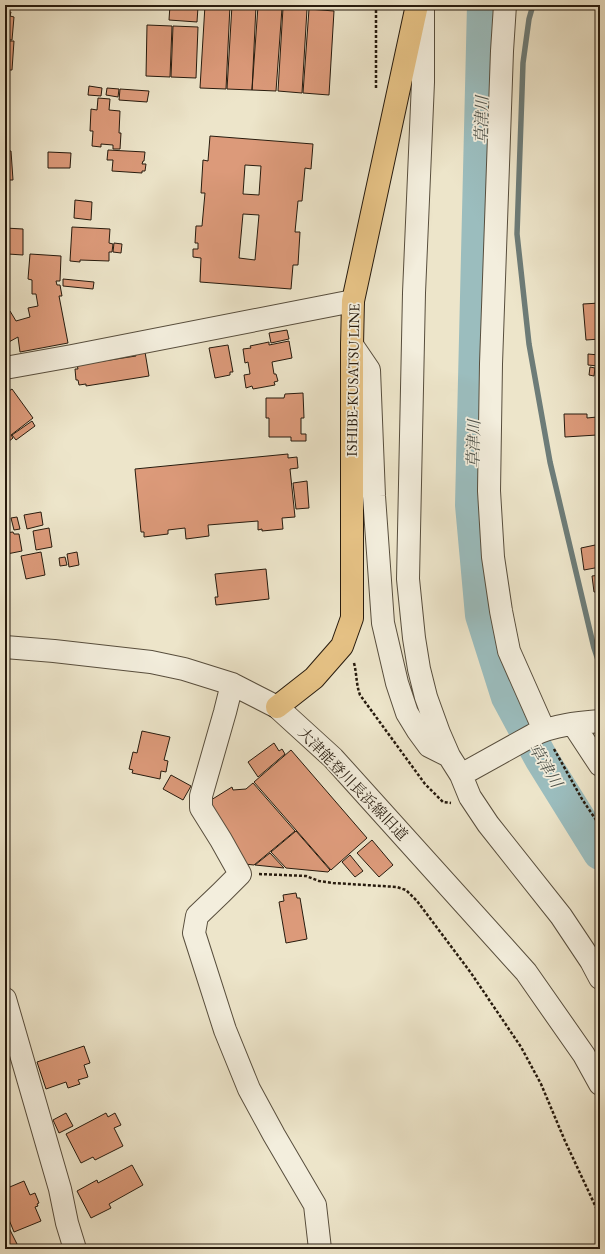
<svg xmlns="http://www.w3.org/2000/svg" width="605" height="1254" font-family="'EB Garamond','Noto Serif JP',serif">
  <style>
    .lines { fill: none; stroke-linecap: round; stroke-linejoin: round }
    .stream { stroke: #6d7c78; stroke-width: 5.5 }
    .river { stroke: #9bbdbe; stroke-width: 34 }
    .building { fill: #dc9a7a; stroke: #271b0e; fill-rule: evenodd }
    .minor-casing { stroke: #584e3d; stroke-width: 24 }
    .major-casing { stroke: #271b0e; stroke-width: 24 }
    .path { stroke: #271b0e; stroke-width: 2.5; stroke-dasharray: 3 2; stroke-linecap: butt }
    .minor { stroke: #f3eedd; stroke-width: 22 }
    .major { stroke: #e6c285; stroke-width: 22 }
    .labels { text-anchor: middle; stroke-width: 3.5; stroke-linejoin: round; paint-order: stroke }
    .street-label { font-size: 15px; fill: #271b0e; stroke: #f3eedd }
    .water-label { font-size: 16px; font-style: italic; fill: #50544c; stroke: #f3eedd }
  </style>
  <rect width="100%" height="100%" fill="#ede5ca"/>
  <filter id="stains"><feTurbulence type="fractalNoise" baseFrequency=".005" numOctaves="4"/><feColorMatrix values="0 0 0 0 .2 0 0 0 0 .09 0 0 0 0 .02 0 0 0 .5 -.17"/></filter>
  <radialGradient id="worn" r=".72"><stop offset=".6" stop-color="#630" stop-opacity="0"/><stop offset="1" stop-color="#630" stop-opacity=".3"/></radialGradient>
  <g class="lines">
    <path class="stream" d="M533,5L529,19L523,63L517,234L529,344L550,462L594,648L600,666"/>
    <path class="river" d="M484,5L472,505L482,615L508,697L541,758L600,853"/>
  </g>
  <path class="building" d="M5,5L10,6L9,12L5,11Z
    M170,5L198,7L197,22L169,20Z
    M205,5H230L226,89L200,88Z
    M232,5L256,6L252,90L227,89Z
    M258,6L282,8L276,91L252,90Z
    M283,8L307,9L302,93L278,91Z
    M309,9L334,11L329,95L303,93Z
    M5,12H11L10,16L14,17L12,40L5,39Z
    M147,25L172,26L170,77L146,76Z
    M173,26L198,27L196,78L171,77Z
    M5,41H14L12,70H5Z
    M89,86L102,88L101,96L88,95Z
    M107,88L119,89L118,97L106,95Z
    M120,89L149,91L147,102L119,100Z
    M98,98L110,99L109,110L120,111L119,133H121L120,149H113V145L101,144V147L92,146L93,131H90L91,109L97,110Z
    M210,136L313,144L311,169L305,168L302,201H298L295,232H300L298,265H293L291,289L200,282L201,258L193,257V249H198V243H195L196,226H202L205,193H201L203,160L208,161ZM245,165L261,166L259,195L243,194ZM243,214L259,215L255,260L239,258Z
    M108,150L145,152L144,161H143L142,164H146L145,171H142V173L112,171L113,160H107Z
    M5,151H11L13,180H5Z
    M48,152L71,153L70,168H48Z
    M600,196V207H598L597,197Z
    M75,200L92,202L91,220L74,218Z
    M72,227L110,229L109,243L113,244L112,252H109V261L80,260V262L70,261Z
    M5,228L23,229V255L8,254V252H5Z
    M114,243L122,244L121,253L113,252Z
    M30,254L61,256L60,281H56L57,285H60L62,296H59L68,343L20,352L18,337L7,343L5,340V310L10,311L16,321L30,317L28,308L38,306L36,294H32V280L28,279Z
    M63,279L94,282L93,289L63,286Z
    M600,303V339L586,340L583,304Z
    M287,330L289,339L271,343L269,333Z
    M289,341L292,358L272,362L274,374H276L278,381L274,382L275,385L253,389L252,386L246,388L244,375L250,374L248,362L245,363L243,349L251,348L250,346L269,342V345Z
    M228,345L233,372H230V375L215,378L209,348Z
    M145,352L149,376L86,386V384L79,385L78,380H76L75,369H78L77,365L136,356L135,353Z
    M588,354L599,355L598,366L588,365Z
    M590,367L595,368L594,376L589,375Z
    M12,389L33,418L11,435L13,438L8,442L5,438V391L6,393Z
    M303,393L304,418H301V434H306V441H291V437H269V418H266V398H284L285,394Z
    M564,414H587V418L597,417V435L565,437Z
    M32,421L35,426L16,440L12,435Z
    M288,454V458L297,457L298,468L290,469L295,517L282,518L283,529L262,531V529L258,530V521L208,525L209,536L186,539L185,528L168,530V534L144,537V532H141L135,469Z
    M307,481L309,508L296,509L293,483Z
    M41,512L43,525L27,529L24,515Z
    M17,517L20,529L14,530L11,518Z
    M49,528L52,547L36,550L33,531Z
    M13,532L14,534H19L22,551L7,554V558H5V533Z
    M600,544V567L584,570L581,548Z
    M41,552L45,575L26,579L21,556Z
    M77,552L79,565L69,567L67,554Z
    M65,557L67,565L60,566L59,558Z
    M266,569L269,599L216,605L215,597H218L215,574Z
    M600,575V592H594L592,576Z
    M142,731L170,737L164,760L168,761L166,772L161,771L160,779L132,773L133,770L129,769L133,752L137,753Z
    M274,743L279,751L282,749L285,754L258,777L248,762Z
    M291,750L367,838L331,870L254,782Z
    M171,775L191,786L183,800L163,789Z
    M253,783L295,831L254,865L244,864L211,809V800L232,787L233,790L246,789Z
    M296,831L330,870L328,872L286,868L271,852Z
    M372,840L393,865L379,877L357,853Z
    M270,853L284,868L255,865Z
    M350,855L363,871L355,877L342,862Z
    M296,893L297,898H300L307,939L286,943L279,902L284,901L283,895Z
    M84,1046L90,1063L84,1065L88,1077L78,1080L80,1084L68,1088L66,1082L46,1089L37,1062Z
    M66,1113L73,1126L59,1133L53,1120Z
    M106,1113L108,1117L115,1113L121,1125L114,1128L123,1146L95,1160L93,1157L81,1163L66,1134Z
    M132,1165L143,1185L109,1204L111,1208L91,1218L77,1191L97,1180L98,1183Z
    M24,1181L30,1195L35,1193L39,1203L37,1204L38,1206L35,1207L41,1221L14,1232L5,1210V1189Z
    M9,1228L18,1246L11,1249H6L5,1246V1230Z"/>
  <g class="lines">
    <defs>
      <path id="minor" d="M423,5V82L414,293L408,579L414,638L419,669L426,697L439,733L449,756L461,775L470,797L488,824L561,916L591,961L600,978
        M505,5L502,51L491,364L489,491L493,557L501,611L509,651L544,730
        M352,345L369,370L374,496L383,623L397,683L407,713L418,731L429,746L449,756
        M5,368L72,356L353,301
        M5,647L54,651L151,662L184,669L232,684L277,707L333,758L526,972L584,1055L600,1084
        M232,684L225,712L201,796V808L221,840L240,874L221,893L197,916L194,933L225,1030L249,1089L274,1135L315,1205L320,1249
        M573,724L600,765
        M461,775L533,735C554,725 577,723 600,721
        M5,999L60,1189L67,1223L75,1249"/>
      <path id="major" d="M277,707L314,678L342,646L352,618V345L353,301L417,5"/>
    </defs>
    <use href="#minor" class="minor-casing"/>
    <use href="#major" class="major-casing"/>
    <path class="path" d="M376,5V89
      M354,663C357,675 356,684 360,695L425,784L443,802L451,803
      M554,749L582,799L600,826
      M259,874L306,876L319,881L333,883L397,887L406,890L417,901L471,973L521,1047L541,1084L565,1141L600,1216"/>
    <use href="#minor" class="minor"/>
    <use href="#major" class="major"/>
  </g>
  <g class="labels">
    <g class="street-label">
      <text transform="translate(353 380) rotate(-89)" y="5">ISHIBE-KUSATSU LINE</text>
      <text transform="translate(353 784) rotate(46)" y="5">大津能登川長浜線旧道</text>
    </g>
    <g class="water-label">
      <text transform="translate(481 120) rotate(-89)" y="6">草津川</text>
      <text transform="translate(473 444) rotate(-89)" y="6">草津川</text>
      <text transform="translate(546 765) rotate(59)" y="6">草津川</text>
    </g>
  </g>
  <rect width="605" height="1254" fill="none" stroke="#ede5ca" stroke-width="20"/>
  <rect x="6" y="6" width="593" height="1242" fill="none" stroke="#271b0e" stroke-width="2"/>
  <rect x="10" y="10" width="585" height="1234" fill="none" stroke="#271b0e"/>
  <rect width="100%" height="100%" filter="url(#stains)"/>
  <rect width="100%" height="100%" fill="url(#worn)"/>
</svg>
